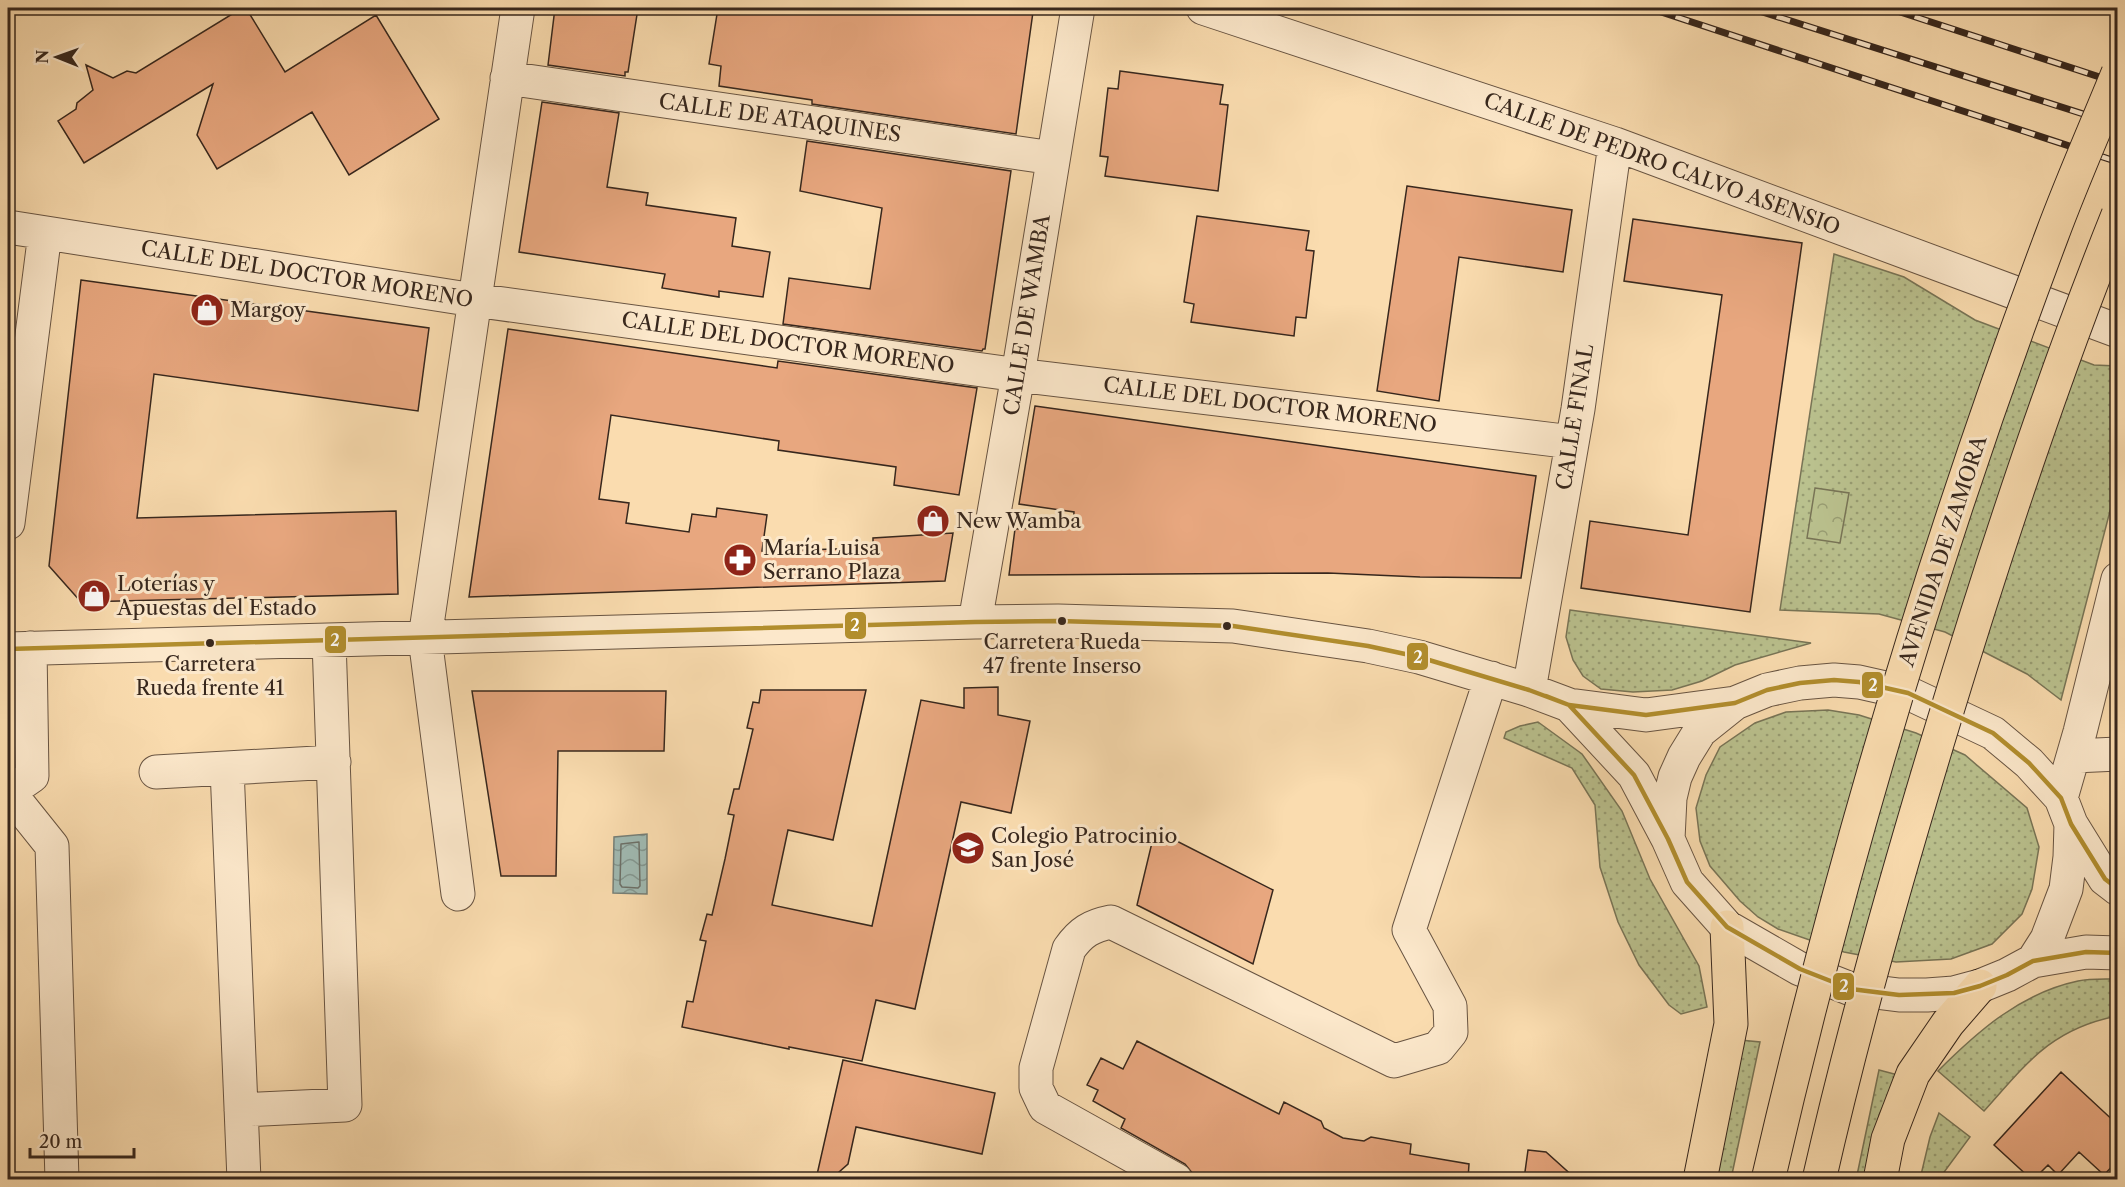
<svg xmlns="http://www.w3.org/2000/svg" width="2125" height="1187" font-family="'Libre Caslon Text',serif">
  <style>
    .grass { fill: url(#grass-dots); stroke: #787456; stroke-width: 1.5 }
    .park { fill: url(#park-crowns); stroke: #787456; stroke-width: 1.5 }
    .water { fill: url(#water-waves); stroke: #767f77; stroke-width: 1.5 }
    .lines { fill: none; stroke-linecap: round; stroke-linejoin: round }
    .shore { stroke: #6c7068; stroke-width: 1.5 }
    .building { fill: #e8a77f; stroke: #37271d; stroke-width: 1.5 }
    .minor-casing { stroke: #685442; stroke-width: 35 }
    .highway-casing { stroke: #37271d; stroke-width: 35 }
    .minor { stroke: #fce8cb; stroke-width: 33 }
    .highway { stroke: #fadcaf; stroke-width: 33 }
    .rail-casing { stroke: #37271d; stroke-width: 7 }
    .rail { stroke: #fce8cb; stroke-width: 4.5; stroke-dasharray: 14; stroke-linecap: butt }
    .highway-bridge-casing { stroke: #37271d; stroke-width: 35; stroke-linecap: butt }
    .highway-bridge { stroke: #fadcaf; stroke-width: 33 }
    .bus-1-casing { stroke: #fce8cb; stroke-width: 9 }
    .bus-1 { stroke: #b28e2d; stroke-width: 4.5 }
    .bus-dot { fill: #37271d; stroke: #fce8cb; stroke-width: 2 }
    .labels { text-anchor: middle; stroke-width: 6; stroke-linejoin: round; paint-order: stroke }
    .bus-label { font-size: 20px; fill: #37271d; stroke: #fce8cb }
    .street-label { font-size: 21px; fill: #37271d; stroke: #fce8cb }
    .poi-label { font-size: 21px; fill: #37271d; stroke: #fce8cb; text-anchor: start }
    .line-badge { stroke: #fce8cb; stroke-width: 2 }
    .badge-label { font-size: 16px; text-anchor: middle; font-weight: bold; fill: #fff }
  </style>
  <defs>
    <pattern id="grass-dots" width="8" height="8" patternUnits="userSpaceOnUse" patternTransform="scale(1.5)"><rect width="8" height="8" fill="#bac18e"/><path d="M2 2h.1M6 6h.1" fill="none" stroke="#989d73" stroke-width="1.8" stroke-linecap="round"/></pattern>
    <pattern id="park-crowns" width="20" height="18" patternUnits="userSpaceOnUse" patternTransform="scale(1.5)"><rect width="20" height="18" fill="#bac18e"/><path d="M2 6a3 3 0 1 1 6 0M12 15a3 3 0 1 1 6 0" fill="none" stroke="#989d73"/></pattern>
    <pattern id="water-waves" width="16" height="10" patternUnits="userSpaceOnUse" patternTransform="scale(1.5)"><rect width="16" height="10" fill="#a0bab3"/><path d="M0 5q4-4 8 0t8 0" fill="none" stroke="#839791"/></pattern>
  </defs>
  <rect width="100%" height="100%" fill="#fadcaf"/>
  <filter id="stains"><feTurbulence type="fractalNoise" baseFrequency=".00333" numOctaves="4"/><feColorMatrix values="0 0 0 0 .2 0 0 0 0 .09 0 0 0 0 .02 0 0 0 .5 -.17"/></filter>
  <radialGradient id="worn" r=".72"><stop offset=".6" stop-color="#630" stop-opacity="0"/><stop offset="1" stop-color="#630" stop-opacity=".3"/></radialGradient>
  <path class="grass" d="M1834,254L1904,277L1975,320L2094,365L2117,366V484L2061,700L2027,674L1945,632L1879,614L1780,610Z
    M1570,610L1811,643L1735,665L1702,681L1672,690L1633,692L1601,689L1583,676L1573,660L1566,637Z
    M1828,710L1859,715L1916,733L1965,755L2027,808L2039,847L2032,889L2022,914L1992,944L1951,959L1896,962L1844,952L1778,929L1758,917L1740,901L1710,866L1700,841L1696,808L1706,775L1720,747L1755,723L1786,712Z
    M1538,722L1582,754L1622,811L1650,879L1699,966L1707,1007L1681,1014L1669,1005L1639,965L1618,922L1600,867L1595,805L1572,768L1504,738L1506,732L1520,726Z
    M2106,979H2117V1016C2051,1029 2027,1063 1984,1111L1938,1071C1978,1031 2021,993 2078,981C2087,979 2097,979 2106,979Z
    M1740,1040L1760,1042L1731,1179L1711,1180Z
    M1879,1070L1898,1075L1879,1115L1865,1179L1856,1180Z
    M1939,1113L1970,1137L1939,1179H1920L1930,1137Z"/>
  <path class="park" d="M1815,488L1849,493L1840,543L1807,538Z"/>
  <path class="water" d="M647,834V894L613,893L614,837Z"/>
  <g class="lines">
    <path class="shore" d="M639,842L640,886L638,888L622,887L620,884L621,844Z"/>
  </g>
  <path class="building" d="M242,8H246L285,72L376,15L439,119L349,175L312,112L217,169L197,135L213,84L84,163L58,121L76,109L77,103L93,90L86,65L113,78L127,71L136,73Z
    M555,8H638L628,72H625V76L548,65Z
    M718,8H1003L1033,12L1016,134L812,104V100L719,86L721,66L709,64Z
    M1120,71L1223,85L1220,104L1228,105L1218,191L1105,176L1108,157L1100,156L1108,88L1118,89Z
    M542,102L619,113L607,187L648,193L646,205L736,218L732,246L770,252L763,297L719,291V297L662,288L665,274L519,252Z
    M807,141L1011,171L985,349H983L982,351L783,324L789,278L870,289L882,208L800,191Z
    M1407,186L1572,210L1563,272L1459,257L1439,401L1377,391Z
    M1197,216L1309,231L1306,250L1314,251L1306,318L1296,317L1294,336L1191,322L1194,304L1184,302Z
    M1633,219L1802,243L1750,612L1581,588L1590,521L1688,535L1722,295L1624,281Z
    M81,280L429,328L418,411L154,374L137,518L396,511L398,594L81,602L49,566Z
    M508,329L777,368L778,361L977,388L959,495L894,485L896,467L778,450L779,441L611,415L599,499L629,503L626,523L689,532L692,514L716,517L717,508L767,515L762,551L873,548V538L953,533L945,581L469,597Z
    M1035,406L1536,476L1521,578L1420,577L1328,573L1009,575L1015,529L1073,526L1074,512L1019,504Z
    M998,687V715L1030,721L1011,813L961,802L915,1009L876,1000L862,1061L789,1047V1049L682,1027L687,1001L693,1002L706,941L700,940L707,914L712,915L725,859L734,815L728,814L734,789H739L753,729L747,728L753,702L759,703L761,690H866L833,840L788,830L772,905L872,926L921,700L964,708V688Z
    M472,691H666L664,751H558L556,876H501Z
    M1155,830L1273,890L1253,964L1137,905Z
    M1137,1041L1279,1114L1284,1102L1321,1121L1324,1128L1343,1138L1364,1141L1371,1137L1411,1144L1410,1154L1469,1164L1468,1179H1212L1200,1175L1199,1177L1193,1174L1185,1164L1121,1128L1125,1119L1093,1101L1098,1090L1087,1085L1101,1058L1123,1069Z
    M843,1060L995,1093L982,1154L856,1127L848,1164L831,1179H816Z
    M2061,1072L2118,1125V1160L2104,1175L2079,1152L2058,1175L2048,1165L2034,1179H2031L1994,1145Z
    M1528,1150L1546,1152L1576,1179H1524Z"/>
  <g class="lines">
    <defs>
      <path id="minor" d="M1203,8L1615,144L2118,331
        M507,78L1053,158
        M8,227L474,300L1018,375L1572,442
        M8,523L45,233
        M975,622L1018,375L1078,8
        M8,649L975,622L1058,621L1233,626L1368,646L1419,657L1529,690L1569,705L1646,715L1735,703
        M1529,690L1578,409L1615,144
        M1569,705L1634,775L1668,839L1687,882L1727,927L1800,969L1851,989L1899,995H1927L1954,993L1980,986L2007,975L2033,961L2047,939L2066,889L2070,857L2071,824L2061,798L2029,763L1993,733L1908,693L1859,682L1834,680L1800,683L1767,690L1735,703L1700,731L1684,757L1675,777L1670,798L1668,839
        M2074,756L2118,754
        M227,768L244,1180
        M156,772L334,762
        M8,791L52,846L62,1180
        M9,792L32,776L30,648
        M2061,798L2080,732L2118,579
        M2071,824L2105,879L2118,889
        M458,894L425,638L518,8
        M2033,961L2086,952L2118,953
        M241,1110L345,1105L329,641
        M1176,1180L1045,1107L1036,1088V1068L1069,949C1081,932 1091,926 1111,922L1394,1061L1438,1048L1451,1032L1450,1006L1409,930L1491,678"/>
      <path id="highway" d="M1700,1180L1731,1024L1727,927
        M1880,1180L1888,1139L1913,1074L1948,1023L1980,986"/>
    </defs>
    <use href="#minor" class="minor-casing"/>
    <use href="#highway" class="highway-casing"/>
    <use href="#minor" class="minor"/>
    <use href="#highway" class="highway"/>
    <defs>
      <path id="rail" d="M1649,8L2118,162
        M1750,8L2118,125
        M1888,8L2118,83"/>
    </defs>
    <use href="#rail" class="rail-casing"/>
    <use href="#rail" class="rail"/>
    <defs>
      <path id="highway-bridge" d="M1768,1180C1842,859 1936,543 2052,235C2072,181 2096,127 2118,73
        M1819,1180C1854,1026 1897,875 1943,724C1995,552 2051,382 2118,215"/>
    </defs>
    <use href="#highway-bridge" class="highway-bridge-casing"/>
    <use href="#highway-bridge" class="highway-bridge"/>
    <defs>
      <path id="bus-1" d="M8,649L975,622L1058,621L1233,626L1368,646L1419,657L1529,690L1569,705L1634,775L1668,839L1687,882L1727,927L1800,969L1851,989L1899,995L1954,993L1980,986L2007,975L2033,961L2086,952L2118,953
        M1546,696L1569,705L1646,715L1735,703L1767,690L1800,683L1834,680L1859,682L1908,693L1993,733L2029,763L2061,798L2071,824L2105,879L2118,889"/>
    </defs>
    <use href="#bus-1" class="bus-1-casing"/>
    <use href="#bus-1" class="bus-1"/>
  </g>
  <defs>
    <symbol id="shop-disc" viewBox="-11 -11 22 22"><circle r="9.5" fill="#8f2418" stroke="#fce8cb"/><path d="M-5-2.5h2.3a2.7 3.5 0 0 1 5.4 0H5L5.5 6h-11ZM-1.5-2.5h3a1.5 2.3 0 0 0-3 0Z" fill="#fff"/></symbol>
    <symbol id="pharmacy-disc" viewBox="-11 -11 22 22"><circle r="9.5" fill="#8f2418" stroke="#fce8cb"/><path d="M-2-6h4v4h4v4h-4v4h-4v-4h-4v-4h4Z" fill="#fff"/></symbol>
    <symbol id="school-disc" viewBox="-11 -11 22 22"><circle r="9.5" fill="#8f2418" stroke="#fce8cb"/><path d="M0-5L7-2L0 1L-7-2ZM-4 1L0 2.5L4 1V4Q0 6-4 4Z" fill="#fff"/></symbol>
  </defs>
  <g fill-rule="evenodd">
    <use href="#shop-disc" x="188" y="291" width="38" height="38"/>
    <use href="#shop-disc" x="914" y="502" width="38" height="38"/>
    <use href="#pharmacy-disc" x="721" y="541" width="38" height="38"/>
    <use href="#shop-disc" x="75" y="577" width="38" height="38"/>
    <use href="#school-disc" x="949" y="829" width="38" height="38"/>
  </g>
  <g class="bus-dot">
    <circle cx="1062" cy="621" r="5"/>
    <circle cx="1227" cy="626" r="5"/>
    <circle cx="210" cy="643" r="5"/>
  </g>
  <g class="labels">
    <g class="bus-label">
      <text x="1062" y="649">Carretera Rueda<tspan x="1062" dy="24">47 frente Inserso</tspan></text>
      <text x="210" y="671">Carretera<tspan x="210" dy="24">Rueda frente 41</tspan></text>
    </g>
    <g class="street-label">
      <text transform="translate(780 118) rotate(8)" y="7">CALLE DE ATAQUINES</text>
      <text transform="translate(1662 164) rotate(20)" y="7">CALLE DE PEDRO CALVO ASENSIO</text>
      <text transform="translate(307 274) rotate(9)" y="7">CALLE DEL DOCTOR MORENO</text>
      <text transform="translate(1027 315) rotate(-81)" y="7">CALLE DE WAMBA</text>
      <text transform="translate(788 343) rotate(8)" y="7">CALLE DEL DOCTOR MORENO</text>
      <text transform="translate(1270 405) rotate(7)" y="7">CALLE DEL DOCTOR MORENO</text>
      <text transform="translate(1575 417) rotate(-81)" y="7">CALLE FINAL</text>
      <text transform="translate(1943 551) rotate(-72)" y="7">AVENIDA DE ZAMORA</text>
    </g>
    <g class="poi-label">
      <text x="230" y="317">Margoy</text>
      <text x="956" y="528">New Wamba</text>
      <text x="763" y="555">María Luisa<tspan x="763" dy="24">Serrano Plaza</tspan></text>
      <text x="117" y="591">Loterías y<tspan x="117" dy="24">Apuestas del Estado</tspan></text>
      <text x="991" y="843">Colegio Patrocinio<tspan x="991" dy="24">San José</tspan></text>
    </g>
  </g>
  <g class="line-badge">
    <rect x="844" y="611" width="23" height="29" rx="6" fill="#b28e2d"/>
    <rect x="324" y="625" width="23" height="29" rx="6" fill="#b28e2d"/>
    <rect x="1406" y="642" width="23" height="29" rx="6" fill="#b28e2d"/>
    <rect x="1861" y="671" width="23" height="28" rx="6" fill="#b28e2d"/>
    <rect x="1832" y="972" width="23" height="29" rx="6" fill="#b28e2d"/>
  </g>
  <g class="badge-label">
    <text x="855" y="631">2</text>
    <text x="335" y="646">2</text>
    <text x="1418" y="663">2</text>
    <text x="1873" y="691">2</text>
    <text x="1844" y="992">2</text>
  </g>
  <rect width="2125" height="1187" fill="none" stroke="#fadcaf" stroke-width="30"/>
  <rect x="9" y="9" width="2107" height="1169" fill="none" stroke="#37271d" stroke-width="3"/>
  <rect x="15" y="15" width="2095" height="1157" fill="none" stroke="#37271d" stroke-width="1.5"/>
  <g transform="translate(57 57) rotate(271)" stroke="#fce8cb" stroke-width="4.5" paint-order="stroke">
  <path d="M0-4.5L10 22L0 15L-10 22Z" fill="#37271d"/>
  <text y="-9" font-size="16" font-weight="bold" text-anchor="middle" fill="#37271d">N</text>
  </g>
  <path d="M30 1148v9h104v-9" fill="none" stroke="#37271d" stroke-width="3"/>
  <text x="39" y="1148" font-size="18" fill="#37271d" stroke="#fce8cb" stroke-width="4.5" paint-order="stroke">20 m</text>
  <rect width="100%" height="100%" filter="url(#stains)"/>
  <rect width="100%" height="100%" fill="url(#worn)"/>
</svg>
